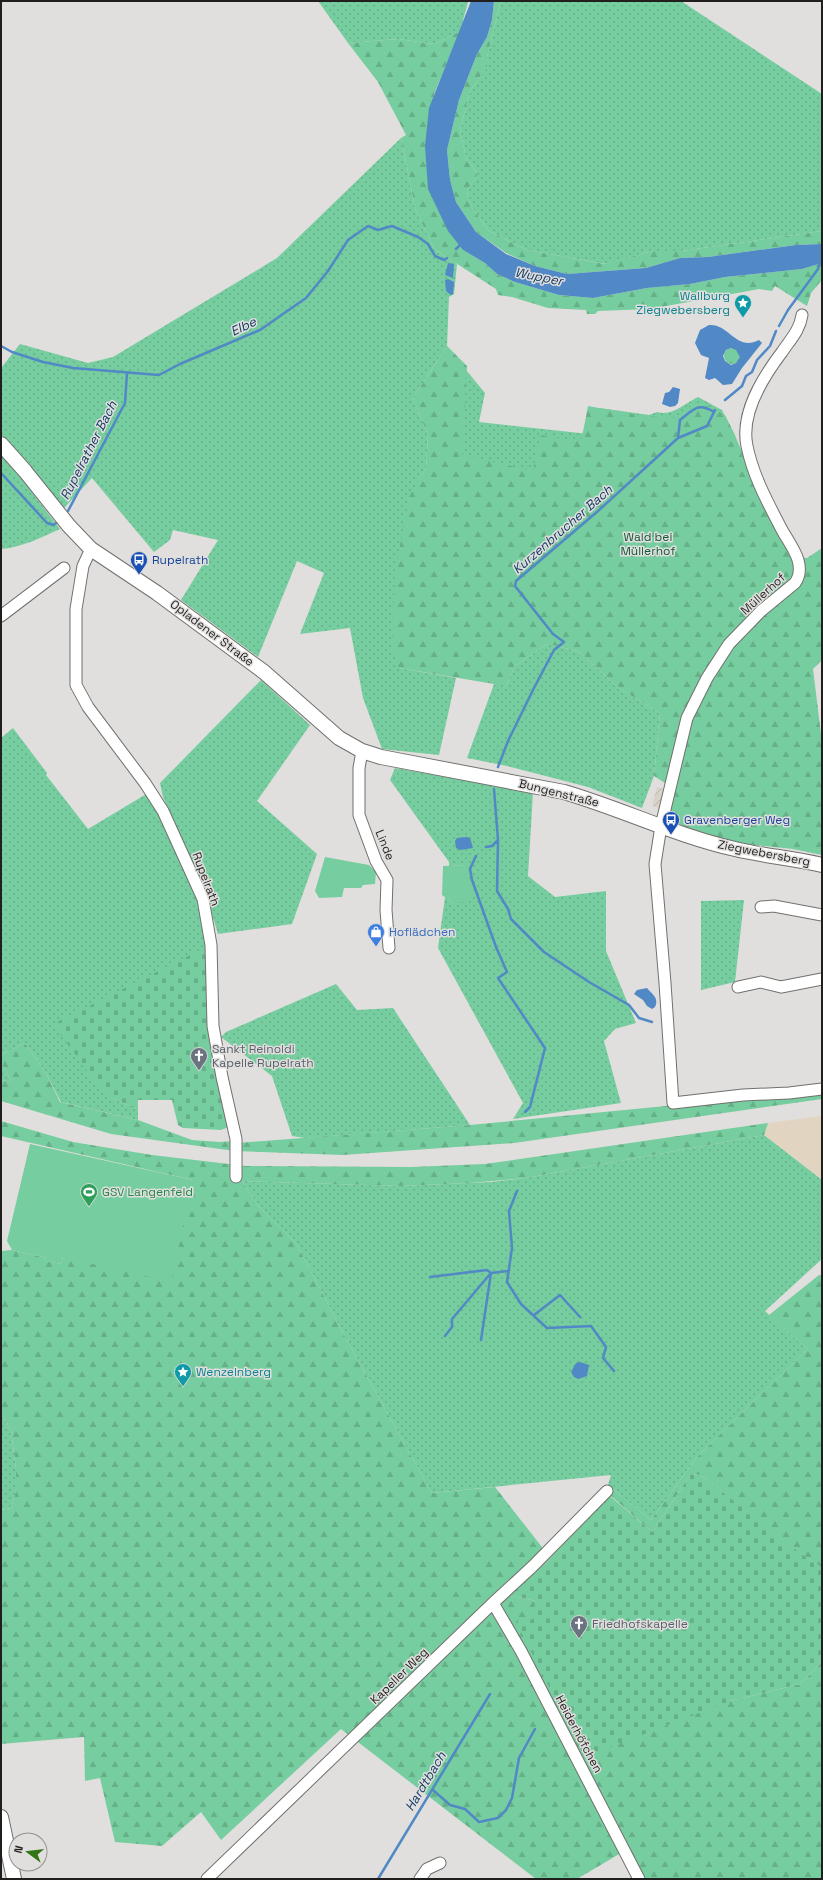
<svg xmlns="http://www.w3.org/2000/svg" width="823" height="1880" font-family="'Space Grotesk',sans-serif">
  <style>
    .commercial { fill: #e1d4c0 }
    .industrial { fill: url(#industrial-furrows) }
    .grass { fill: url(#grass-dots) }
    .forest { fill: url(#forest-firs) }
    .cemetery { fill: url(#cemetery-stones) }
    .garden { fill: #76cd9f }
    .water { fill: #5188c6; fill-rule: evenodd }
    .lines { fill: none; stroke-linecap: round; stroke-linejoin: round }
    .stream { stroke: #5188c6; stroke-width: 2.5 }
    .minor-casing { stroke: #72706e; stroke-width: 13 }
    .major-casing { stroke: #72706e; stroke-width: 16 }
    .minor { stroke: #fff; stroke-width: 11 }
    .major { stroke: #fff; stroke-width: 14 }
    .labels { text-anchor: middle; stroke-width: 3; stroke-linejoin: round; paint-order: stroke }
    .culture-label { font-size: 12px; fill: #0d838f; stroke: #e1dfdd; text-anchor: end }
    .park-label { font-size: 12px; fill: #115738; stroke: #e1dfdd }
    .transit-label { font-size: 12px; fill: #164399; stroke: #e1dfdd; text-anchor: start }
    .street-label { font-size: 12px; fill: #201f1e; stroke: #e1dfdd }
    .shop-label { font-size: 12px; fill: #366cbe; stroke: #e1dfdd; text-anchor: start }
    .worship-label { font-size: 12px; fill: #5b616d; stroke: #e1dfdd; text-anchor: start }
    .leisure-label { font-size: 12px; fill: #27864d; stroke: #e1dfdd; text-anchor: start }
    .water-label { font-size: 13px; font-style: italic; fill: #143b65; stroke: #e1dfdd }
  </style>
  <defs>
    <pattern id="industrial-furrows" width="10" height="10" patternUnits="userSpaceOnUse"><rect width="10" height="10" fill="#d9d2c9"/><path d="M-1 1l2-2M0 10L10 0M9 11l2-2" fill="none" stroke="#bab4ac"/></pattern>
    <pattern id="grass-dots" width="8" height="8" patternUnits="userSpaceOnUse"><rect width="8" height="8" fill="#76cd9f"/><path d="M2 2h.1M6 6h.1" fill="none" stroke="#66b088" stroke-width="1.8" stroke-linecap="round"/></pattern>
    <pattern id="forest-firs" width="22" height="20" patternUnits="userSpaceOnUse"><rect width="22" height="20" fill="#76cd9f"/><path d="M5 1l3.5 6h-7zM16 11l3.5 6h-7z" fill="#66b088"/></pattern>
    <pattern id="cemetery-stones" width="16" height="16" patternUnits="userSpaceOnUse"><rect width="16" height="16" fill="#76cd9f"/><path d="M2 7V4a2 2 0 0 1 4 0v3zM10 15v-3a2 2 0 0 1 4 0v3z" fill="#66b088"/></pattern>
  </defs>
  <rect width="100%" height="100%" fill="#e1dfdd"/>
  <path class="commercial" d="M822,1116V1180L764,1135L768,1123Z"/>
  <path class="industrial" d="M657,787L664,789L659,808L652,806Z"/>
  <path class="grass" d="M318,1H468V2L460,31L435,44L398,39L348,43Z
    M501,1H681L822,94V231L681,251H652L606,264L527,250L489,231L471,206L467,191L478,174L466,158L460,130L470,91L487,67V57Z
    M401,138L415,208L434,249L457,264L454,294L449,297L447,346L413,398L428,435L426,468L409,498L399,668L456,678L439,755L382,749L363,698L350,628L300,634L324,573L297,561L258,657L181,600L218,540L173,530L170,540L154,552L92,478L64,508L1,434V368L20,344L88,363L113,357L277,258Z
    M452,353L485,393L479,422L589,434L597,425L600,408L649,415L657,412C672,417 685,403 698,397L722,410L785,539L551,634L501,672L506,686L515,666L547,644L578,651L617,687L660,713L654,776L642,808L588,787L507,766L467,758L494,684L403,653Z
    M1,452L60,529C43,537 20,548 1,549Z
    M261,680L310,725L257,801L317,854L292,924L218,934L211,911L163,797L160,783Z
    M13,728L47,773L46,775L88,829L148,793L158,808L199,899L208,946L113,1098L138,1110V1120L61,1102L46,1073L25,1043L1,1055V738Z
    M395,768L533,792L528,876L555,897L606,891V951L636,1023L615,1029L604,1041L621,1103L513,1119L523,1103L438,948L445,897L453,903L467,865L449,866V862L390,780Z
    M744,900L735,982L701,990V901Z
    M336,984L357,1010L393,1008L470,1125L305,1138L292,1136L272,1076L221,1037L226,1032Z
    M1,1062L12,1082L1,1080Z
    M764,1135L822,1180V1259L765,1311L807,1349L697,1457L651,1520L608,1485L611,1475L432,1493L349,1344L296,1243L259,1207L242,1181L400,1186L491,1182L526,1178Z
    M1,1414L11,1430L16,1469V1491L11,1508L1,1510Z"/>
  <path class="forest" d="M494,1H501L487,57V67L470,91L460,130L466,158L478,174L467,191L471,206L489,231L527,250L605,264L652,251H681L822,231V244L796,245L708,257L680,258L646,268L567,274L535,266L506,253L476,232L456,202L450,180L447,150L459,100L477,54L487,37L492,20Z
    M460,31L434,94L463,250L485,263L497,274L515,282L559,295L593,298L647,288L690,284L725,277L802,269L822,263V280L811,293L807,306L775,286L772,291L759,289L650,309L598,311L595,314H587L586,310L548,308L512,297L498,295L496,289L434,249L415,208L401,138L406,135L378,82L348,43L398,39L435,44Z
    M447,346L467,366L462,455L533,471L540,435L581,442L588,406L642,416L680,418L687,411L689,406L694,403L703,404L725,415L735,435L757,496L792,557L807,558L822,548V660L813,669L822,742V855L793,849L725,842L665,819V783L654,776L660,713L617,687L578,651L547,644L515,666L506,686L399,668L392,645L395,573L409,497L426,468L428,435L413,398Z
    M724 356a8 8 0 1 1 16 0a8 8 0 1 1-16 0Z
    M25,1043L46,1073L60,1102L138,1120L192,1140L220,1142L234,1141L237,1143L470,1125L822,1091V1099L514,1143L343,1155L235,1151L111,1134L1,1101V1080L12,1082L1,1062V1055Z
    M1,1121L73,1142L152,1155L246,1166L411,1167L485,1164L768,1123L764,1135L526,1178L469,1183L400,1186L242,1181L259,1207L296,1243L349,1344L432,1493L495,1487L545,1551L608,1485L651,1520L697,1457L807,1349L769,1315L819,1275H822V1568L765,1529L762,1523L700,1475L691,1474L652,1532L611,1496L548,1561L508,1595L536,1601L730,1701L800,1684L822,1662V1879H641L626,1850L577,1879H536L341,1729L221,1840L201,1812L162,1846L115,1842L100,1778L85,1781L84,1737L1,1744V1510L11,1508L16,1491V1469L11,1430L1,1414V1251L12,1250L47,1258V1261L61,1264L63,1257L193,1180L1,1136Z"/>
  <path class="cemetery" d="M208,946L207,1025L229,1127L221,1130L183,1128L178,1125L172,1100H138V1110L113,1098L100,1089L53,1024Z
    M691,1474L700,1475L763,1523L766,1529L822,1568V1662L800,1684L730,1701L585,1757L516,1622L520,1617L532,1620L536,1601L508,1595L548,1561L610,1496L652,1532Z"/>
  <path class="garden" d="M325,857L369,865L376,872L375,884L363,885L361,888H344L342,897L319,898L315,891Z
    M467,865L473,901L453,903L442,895L443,866Z
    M30,1144L193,1180L171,1282L63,1257L61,1264L47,1261V1258L12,1250L7,1241Z"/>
  <path class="water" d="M471,1H494L492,20L487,37L477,54L459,100L447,150L450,180L456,202L476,232L506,254L535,266L567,274L646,268L680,258L708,257L796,245L822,244V263L802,269L725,277L690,284L647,288L593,298L559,295L515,282L497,274L485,263L463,250L448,231L428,189L425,146L429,108Z
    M448,263L454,264L453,278L445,275Z
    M448,279L454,282L453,294L451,295L446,291L445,280Z
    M709,325C729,323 736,352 759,340L762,343L742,368L732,384L723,385L715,378L709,380L705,378L709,358L701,355L695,343L700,330ZM731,348L736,350L740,357L736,363L731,365L725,361L723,356L726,350Z
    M673,387L680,389L678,403L675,406L670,407L662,404L665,393L669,392Z
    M467,837L470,838L473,848L460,850L456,848L455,841L457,838Z
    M647,988C653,995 659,998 655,1007L652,1009L647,1006L643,1000L634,994L637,990Z
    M580,1362L589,1365L587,1376L578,1379L574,1377L571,1372L576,1363Z"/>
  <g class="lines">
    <path class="stream" d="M456,249L462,243
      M779,326L788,310L818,269L820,262
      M1,346L12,352L43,362L73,368L159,375L180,364L260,330L306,298L328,271L348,240L368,226L378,230L392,226L418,237L428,244L435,256L444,260L447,258
      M725,400L742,386L746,376L752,372L757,360L770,346L776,331
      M678,438L707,426L715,410
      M1,473L47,523L53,525L58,522
      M68,511L125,403L127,373
      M498,767L508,741L534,688L554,650L564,642L553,634L515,586L516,581L598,511L678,438L680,420C694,409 698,402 714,412
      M498,840L497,891L508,909L511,919L544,952L589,982L629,1005L639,1018L652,1022
      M486,847L492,846L498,840L494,789
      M476,856L470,869L472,880L496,947L507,972L498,978L545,1048L532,1099L530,1107L525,1112
      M517,1191L509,1211L512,1248L507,1282L521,1304L547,1328L591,1326L606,1347L603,1358L614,1371
      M430,1277L487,1270L491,1273L481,1340
      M534,1315L560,1295L580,1317
      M445,1336L452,1327V1319L491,1273L508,1271
      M433,1790L450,1805L465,1809L479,1822L498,1818L506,1810L512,1798L519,1758L535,1729
      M378,1879L490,1694"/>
    <defs>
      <path id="minor" d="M802,315C800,330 790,340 782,352C763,377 740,413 747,446C753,476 768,503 782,530C787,539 795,550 798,560C800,567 800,576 795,583L761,611L729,644L707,678L687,718L672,780L661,826L655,864L665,983L673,1103L743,1095L789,1093L822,1089
        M91,549L83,566L76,609V685L88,707L145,783L163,811L203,899L211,945L213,1026L222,1077L236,1139V1177
        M1,616L64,568
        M362,751L359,768V815L376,861L387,880L386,910L389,948
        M761,907L774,906L822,915
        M738,987L761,982L781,987L822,979
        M493,1603L521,1651L639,1879
        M207,1879L493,1603L533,1566L607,1491
        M420,1879L427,1869L440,1863"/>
      <path id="major" d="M1,444L25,471L69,526L91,549L157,593L264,672L339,738L362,751L381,757L564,792C622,809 677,836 735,849C764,856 793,858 822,865
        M1,1817L14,1879"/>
    </defs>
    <use href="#minor" class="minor-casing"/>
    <use href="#major" class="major-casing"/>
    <use href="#minor" class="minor"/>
    <use href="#major" class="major"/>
  </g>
  <defs>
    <symbol id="sight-pin" viewBox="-11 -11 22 30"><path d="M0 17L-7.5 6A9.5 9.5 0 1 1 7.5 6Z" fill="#0f9aa8" stroke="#e1dfdd"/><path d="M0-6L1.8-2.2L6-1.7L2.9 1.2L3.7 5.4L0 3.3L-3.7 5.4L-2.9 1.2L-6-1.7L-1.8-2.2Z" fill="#fff"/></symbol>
    <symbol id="bus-pin" viewBox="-11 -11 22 30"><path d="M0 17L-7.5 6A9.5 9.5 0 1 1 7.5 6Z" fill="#1a4fb4" stroke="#e1dfdd"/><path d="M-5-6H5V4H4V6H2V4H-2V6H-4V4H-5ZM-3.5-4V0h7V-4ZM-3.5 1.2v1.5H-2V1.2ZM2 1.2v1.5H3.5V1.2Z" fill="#fff"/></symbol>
    <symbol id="shop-pin" viewBox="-11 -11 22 30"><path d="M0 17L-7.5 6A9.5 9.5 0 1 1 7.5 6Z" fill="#3f7fe0" stroke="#e1dfdd"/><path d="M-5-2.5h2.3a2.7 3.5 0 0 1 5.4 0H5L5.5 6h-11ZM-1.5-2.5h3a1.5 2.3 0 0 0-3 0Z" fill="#fff"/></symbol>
    <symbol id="church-pin" viewBox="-11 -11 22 30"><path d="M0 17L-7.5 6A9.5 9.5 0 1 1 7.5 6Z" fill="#6b7280" stroke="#e1dfdd"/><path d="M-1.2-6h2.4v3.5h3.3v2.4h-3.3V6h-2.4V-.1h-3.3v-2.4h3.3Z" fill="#fff"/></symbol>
    <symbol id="stadium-pin" viewBox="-11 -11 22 30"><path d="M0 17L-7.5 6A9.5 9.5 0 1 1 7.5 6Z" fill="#2e9e5b" stroke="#e1dfdd"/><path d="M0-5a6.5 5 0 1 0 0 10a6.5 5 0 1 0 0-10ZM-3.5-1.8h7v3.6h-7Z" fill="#fff"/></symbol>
  </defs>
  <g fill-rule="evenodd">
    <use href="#sight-pin" x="733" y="293" width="20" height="27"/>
    <use href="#bus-pin" x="129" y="550" width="20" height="27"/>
    <use href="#bus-pin" x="661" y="810" width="20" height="27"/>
    <use href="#shop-pin" x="366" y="922" width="20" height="27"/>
    <use href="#church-pin" x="189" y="1046" width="20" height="27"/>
    <use href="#stadium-pin" x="79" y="1182" width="20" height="27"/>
    <use href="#sight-pin" x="173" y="1362" width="20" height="27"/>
    <use href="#church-pin" x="569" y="1614" width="20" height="27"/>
  </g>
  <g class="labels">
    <g class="culture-label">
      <text x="730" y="300">Wallburg<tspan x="730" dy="14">Ziegwebersberg</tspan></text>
      <text x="196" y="1376" text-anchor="start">Wenzelnberg</text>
    </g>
    <g class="park-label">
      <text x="648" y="541">Wald bei<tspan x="648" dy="14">Müllerhof</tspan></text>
    </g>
    <g class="transit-label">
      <text x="152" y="564">Rupelrath</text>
      <text x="684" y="824">Gravenberger Weg</text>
    </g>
    <g class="street-label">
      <text transform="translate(763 594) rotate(-42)" y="4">Müllerhof</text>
      <text transform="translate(212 633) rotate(37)" y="4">Opladener Straße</text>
      <text transform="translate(559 793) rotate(14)" y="4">Bungenstraße</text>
      <text transform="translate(385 845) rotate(68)" y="4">Linde</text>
      <text transform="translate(764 853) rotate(11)" y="4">Ziegwebersberg</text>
      <text transform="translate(206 879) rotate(69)" y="4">Rupelrath</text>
      <text transform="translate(399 1676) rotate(-44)" y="4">Kapeller Weg</text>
      <text transform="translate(579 1734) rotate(62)" y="4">Heiderhöfchen</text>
    </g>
    <g class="shop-label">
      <text x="389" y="936">Hoflädchen</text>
    </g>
    <g class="worship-label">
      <text x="212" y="1053">Sankt Reinoldi<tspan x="212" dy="14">Kapelle Rupelrath</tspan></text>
      <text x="592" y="1628">Friedhofskapelle</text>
    </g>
    <g class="leisure-label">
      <text x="102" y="1196">GSV Langenfeld</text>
    </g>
    <g class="water-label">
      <text transform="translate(539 276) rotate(11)" y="5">Wupper</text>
      <text transform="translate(243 326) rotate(-26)" y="5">Elbe</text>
      <text transform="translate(88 450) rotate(-63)" y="5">Rupelrather Bach</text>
      <text transform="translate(562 529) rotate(-41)" y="5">Kurzenbrucher Bach</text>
      <text transform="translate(425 1781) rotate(-59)" y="5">Hardtbach</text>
    </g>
  </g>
  <rect width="823" height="1880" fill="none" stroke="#201f1e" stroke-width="4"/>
  <g transform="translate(28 1852) rotate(285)"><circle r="19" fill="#e1dfdd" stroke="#949291"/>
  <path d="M0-3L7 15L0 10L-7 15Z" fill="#337616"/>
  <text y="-6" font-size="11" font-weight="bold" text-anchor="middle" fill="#201f1e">N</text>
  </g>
</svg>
